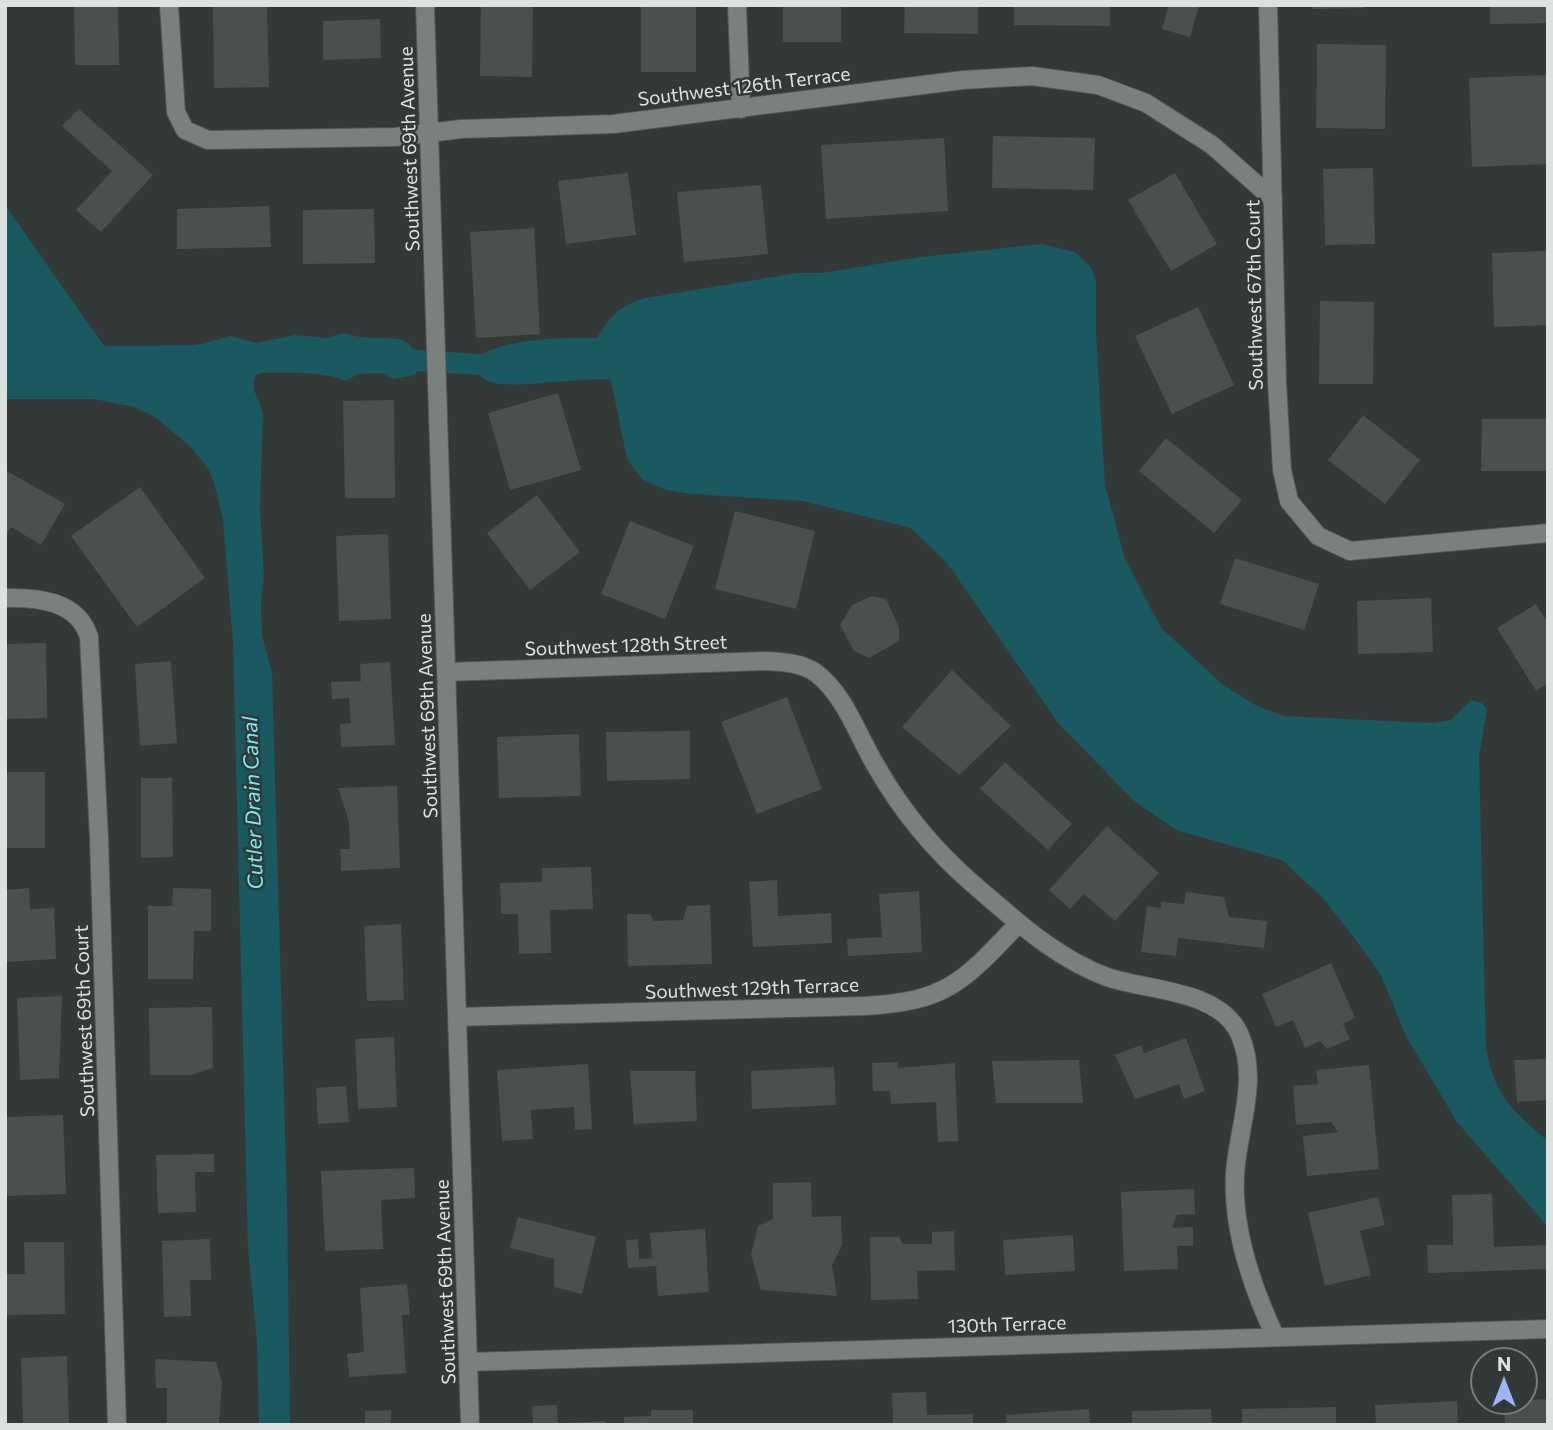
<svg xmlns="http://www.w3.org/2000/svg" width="1553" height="1430" font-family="Commissioner,sans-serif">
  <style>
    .water { fill: #1a5960 }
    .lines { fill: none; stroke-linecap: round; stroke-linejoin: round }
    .canal { stroke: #1a5960; stroke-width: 21 }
    .building { fill: #49504f }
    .minor-casing { stroke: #515653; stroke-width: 20 }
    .minor { stroke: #7a817d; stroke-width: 18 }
    .labels { text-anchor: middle; stroke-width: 5; stroke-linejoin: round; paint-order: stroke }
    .street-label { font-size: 19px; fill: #dde1df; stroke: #333936 }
    .water-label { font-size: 21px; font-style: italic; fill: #76ecf9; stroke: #333936 }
  </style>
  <rect width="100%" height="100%" fill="#333936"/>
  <path class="water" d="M5,205L104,346L196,345L231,336L256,343L295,335L326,338L345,333C377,346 422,321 416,375L393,379L382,373L358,374L346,381C319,371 291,373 262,373L256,375C249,390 260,399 263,413L260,509L264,576L261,602L262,636L272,672L287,1202L290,1425H259L257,1341L248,1249L233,643L223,520L215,486L209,470L191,447L155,417L134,407L94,399H5Z
    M1041,244L1075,252L1090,266L1096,280V333L1105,485L1125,559L1161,628L1222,684L1257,706L1283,716L1433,723L1451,720L1471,700L1482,703L1487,709L1479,757L1486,1047C1494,1096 1512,1110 1548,1141V1227L1457,1122L1406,1036L1381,975L1352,935L1323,898L1282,860L1176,830L1133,800L1059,724L947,563L911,528L803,501L691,494L666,490L642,479L627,459L611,380C580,376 506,392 486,380C478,376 477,369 475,362C490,338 569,337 597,338C611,315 620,305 646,298L797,273H822L920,257Z"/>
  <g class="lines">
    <path class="canal" d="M390,359L505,366"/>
  </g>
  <path class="building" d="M74,5H118L119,65H75Z
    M213,5H267L269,87L214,88Z
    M481,5H533L532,77L480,76Z
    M641,5H696V72H641Z
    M783,5H841V42H783Z
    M905,5H978V34L904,33Z
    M1014,5H1110V26L1014,25Z
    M1169,5H1199L1190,37L1162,29Z
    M1313,5H1364V8L1313,9Z
    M1490,5H1548V23L1490,24Z
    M380,19L381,58L323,60V21Z
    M1317,44L1386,45L1385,129L1316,128Z
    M1548,75V164L1472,167L1469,78Z
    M79,109L153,175L101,232L76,210L112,171L62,126Z
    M993,136L1095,138L1093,190L992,188Z
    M944,138L948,211L826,219L821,145Z
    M1373,168L1375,244L1325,245L1323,169Z
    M628,173L636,235L566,244L558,181Z
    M1175,173L1217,244L1171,271L1128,200Z
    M761,185L768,254L684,262L677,192Z
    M269,206L271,247L177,249V209Z
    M374,209L375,263L303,264V210Z
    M534,228L540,334L476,338L470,232Z
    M1548,251V325L1494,327L1492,253Z
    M1320,301L1374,302L1373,384H1319Z
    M1198,307L1234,385L1172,414L1135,336Z
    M558,393L581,470L510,490L488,413Z
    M394,400L395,498H345L343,401Z
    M1363,415L1420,460L1385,504L1328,460Z
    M1482,419H1548V471H1481Z
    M1166,438L1242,500L1214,533L1139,471Z
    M5,470L65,504L41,545L11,527L5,537Z
    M140,487L205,578L137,627L71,536Z
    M537,495L580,552L530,590L487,533Z
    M735,511L815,531L796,609L715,589Z
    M630,521L694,546L665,619L601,594Z
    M388,534L391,619L339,621L336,536Z
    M1235,558L1319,584L1304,630L1220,604Z
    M872,596L886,599L899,627V641L869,658L854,651L840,625L852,605Z
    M1431,598L1433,652L1358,654L1357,601Z
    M1536,604L1548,623V683L1536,691L1497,628Z
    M46,643L47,718L5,719V644Z
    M171,661L177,743L140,746L135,664Z
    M390,662L395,745L341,747L340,724L351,723L349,698L332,699L331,682L361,681L360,664Z
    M952,670L1011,726L959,775L902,727Z
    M787,697L822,789L757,814L721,722Z
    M690,731V779L607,781L606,732Z
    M579,734L581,796L499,798L497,737Z
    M1005,762L1072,824L1048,850L980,789Z
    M5,772H45V848H5Z
    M141,778H172L173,857L141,858Z
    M397,786L400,868L341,871L340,849H350L349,822L338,788Z
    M1107,826L1159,873L1115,921L1084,894L1070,909L1049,890Z
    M591,867L593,909L550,910L551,953L519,954L518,914H501L500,883L542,882V868Z
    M777,880L778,916L831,913L832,943L753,947L749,882Z
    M29,888L30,909L54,908L56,959L7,962L5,890Z
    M173,888L211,889V931H194L193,979H148V906H172Z
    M919,891L922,952L848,956L847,939L882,937L879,894Z
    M1186,892L1224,897L1229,917L1267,921L1264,948L1178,938L1176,956L1141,952L1147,906L1161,908V902L1184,904Z
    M710,905L712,964L628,966L627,914H650L654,921L683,920L687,906Z
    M401,924L404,1000L367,1001L364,926Z
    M1331,963L1355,1018L1343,1024L1350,1039L1327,1049L1320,1041L1305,1048L1293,1020L1276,1027L1262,994Z
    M62,996L59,1078L20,1080L17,998Z
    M212,1007L213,1068L191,1075H150L149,1008Z
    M394,1037L397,1107L358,1109L355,1039Z
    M1186,1038L1205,1091L1184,1099L1179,1084L1135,1099L1115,1055L1141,1045L1144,1053Z
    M1548,1059V1100L1517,1102L1514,1060Z
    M1079,1060L1083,1103H996L992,1061Z
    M898,1062V1068L955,1063L958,1141L938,1142L936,1102L891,1104L890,1091H873L872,1063Z
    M588,1064L592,1129L575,1130L574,1107L531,1110L533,1139L502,1141L497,1070Z
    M1369,1065L1379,1169L1307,1176L1303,1136L1338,1132L1331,1122L1296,1125L1293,1086L1318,1084L1316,1070Z
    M834,1067L836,1105L752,1109L751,1071Z
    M630,1071H695L697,1121L634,1124Z
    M346,1086L349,1122L318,1124L316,1088Z
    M63,1115L66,1194L5,1196V1117Z
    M214,1154V1172H195L196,1212L158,1213L156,1155Z
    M414,1168L415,1198L381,1200L383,1249L325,1251L321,1171Z
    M811,1182L812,1217L841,1216L842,1245L832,1265L837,1296L761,1290L751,1255L758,1226L773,1219V1183Z
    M1194,1189L1195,1214L1177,1215L1172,1228L1193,1227V1246H1177L1178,1269L1124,1271L1121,1192Z
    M1492,1194L1494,1247L1548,1245V1269L1428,1273L1427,1245H1453L1452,1195Z
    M1378,1197L1385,1225L1360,1231L1371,1275L1325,1286L1308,1213Z
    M518,1217L596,1237L582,1294L554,1287V1259L510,1248Z
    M705,1229L709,1292L658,1296L656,1266L628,1268L626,1240L638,1239L639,1259L652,1258L650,1233Z
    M954,1231L955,1270L917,1271L918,1299L871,1300L870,1237H899L903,1244H932V1232Z
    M1073,1235L1075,1271L1005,1275L1003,1240Z
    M210,1239L211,1280H190L191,1316L164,1317L162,1241Z
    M24,1242H64L65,1314L5,1315V1274H25Z
    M407,1284L410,1315H402L406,1373L349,1377L347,1354L364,1352L360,1288Z
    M67,1356L69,1425H23L21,1358Z
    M155,1359L216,1362L222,1382L219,1425H167V1388H156Z
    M926,1392L927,1415L973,1414V1425H893L892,1393Z
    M1548,1399V1425H1505L1504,1402Z
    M1457,1401L1458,1425H1376L1375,1405Z
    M557,1405L558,1425H533L532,1406Z
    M1336,1407V1425H1242V1409Z
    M1089,1409L1090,1425H1007L1006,1415Z
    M1211,1409L1212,1425H1132V1411Z
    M391,1410V1425H365V1411Z
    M651,1410H693V1425H624V1417L651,1416Z
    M606,1421V1425H564V1423Z"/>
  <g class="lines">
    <defs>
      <path id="minor" d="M169,5L176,112L185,130L208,140L395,137L461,129L613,124L963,80L1032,76L1098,85L1146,103L1212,145L1273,199
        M425,5L470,1425
        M737,5L741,109
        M1268,5L1277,382L1282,470L1289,501L1318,536L1350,551L1548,533
        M5,598C38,597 78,601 89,637L99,838L117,1425
        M447,672L766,661C783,662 802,663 816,673C845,695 858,736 876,766C901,810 935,851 973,884C1014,919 1055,958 1107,977C1147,991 1218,989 1239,1033C1260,1079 1238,1127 1235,1174C1232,1229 1252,1287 1275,1336
        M457,1017L864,1006C947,1002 964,981 1019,923
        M468,1362L1548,1329"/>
    </defs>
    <use href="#minor" class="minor-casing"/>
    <use href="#minor" class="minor"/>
  </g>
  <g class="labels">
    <g class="street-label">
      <text transform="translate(744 86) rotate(-7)" y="7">Southwest 126th Terrace</text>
      <text transform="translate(409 149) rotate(-92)" y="7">Southwest 69th Avenue</text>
      <text transform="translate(1254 295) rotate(-91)" y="7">Southwest 67th Court</text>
      <text transform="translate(626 645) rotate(-2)" y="7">Southwest 128th Street</text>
      <text transform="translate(427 716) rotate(-92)" y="7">Southwest 69th Avenue</text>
      <text transform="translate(752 988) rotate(-2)" y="7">Southwest 129th Terrace</text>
      <text transform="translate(84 1021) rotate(-92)" y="7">Southwest 69th Court</text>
      <text transform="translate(445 1282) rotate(-92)" y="7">Southwest 69th Avenue</text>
      <text transform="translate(1007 1324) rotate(-2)" y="7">130th Terrace</text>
    </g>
    <g class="water-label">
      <text transform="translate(253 803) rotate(-92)" y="7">Cutler Drain Canal</text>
    </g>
  </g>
  <rect width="1553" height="1430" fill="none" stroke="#dde1df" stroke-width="14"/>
  <g transform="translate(1504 1381)"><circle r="33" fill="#333936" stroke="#777c7a" stroke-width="2"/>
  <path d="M0-5L12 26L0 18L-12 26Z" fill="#a0b3fd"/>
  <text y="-10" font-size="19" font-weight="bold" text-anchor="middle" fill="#dde1df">N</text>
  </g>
</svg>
